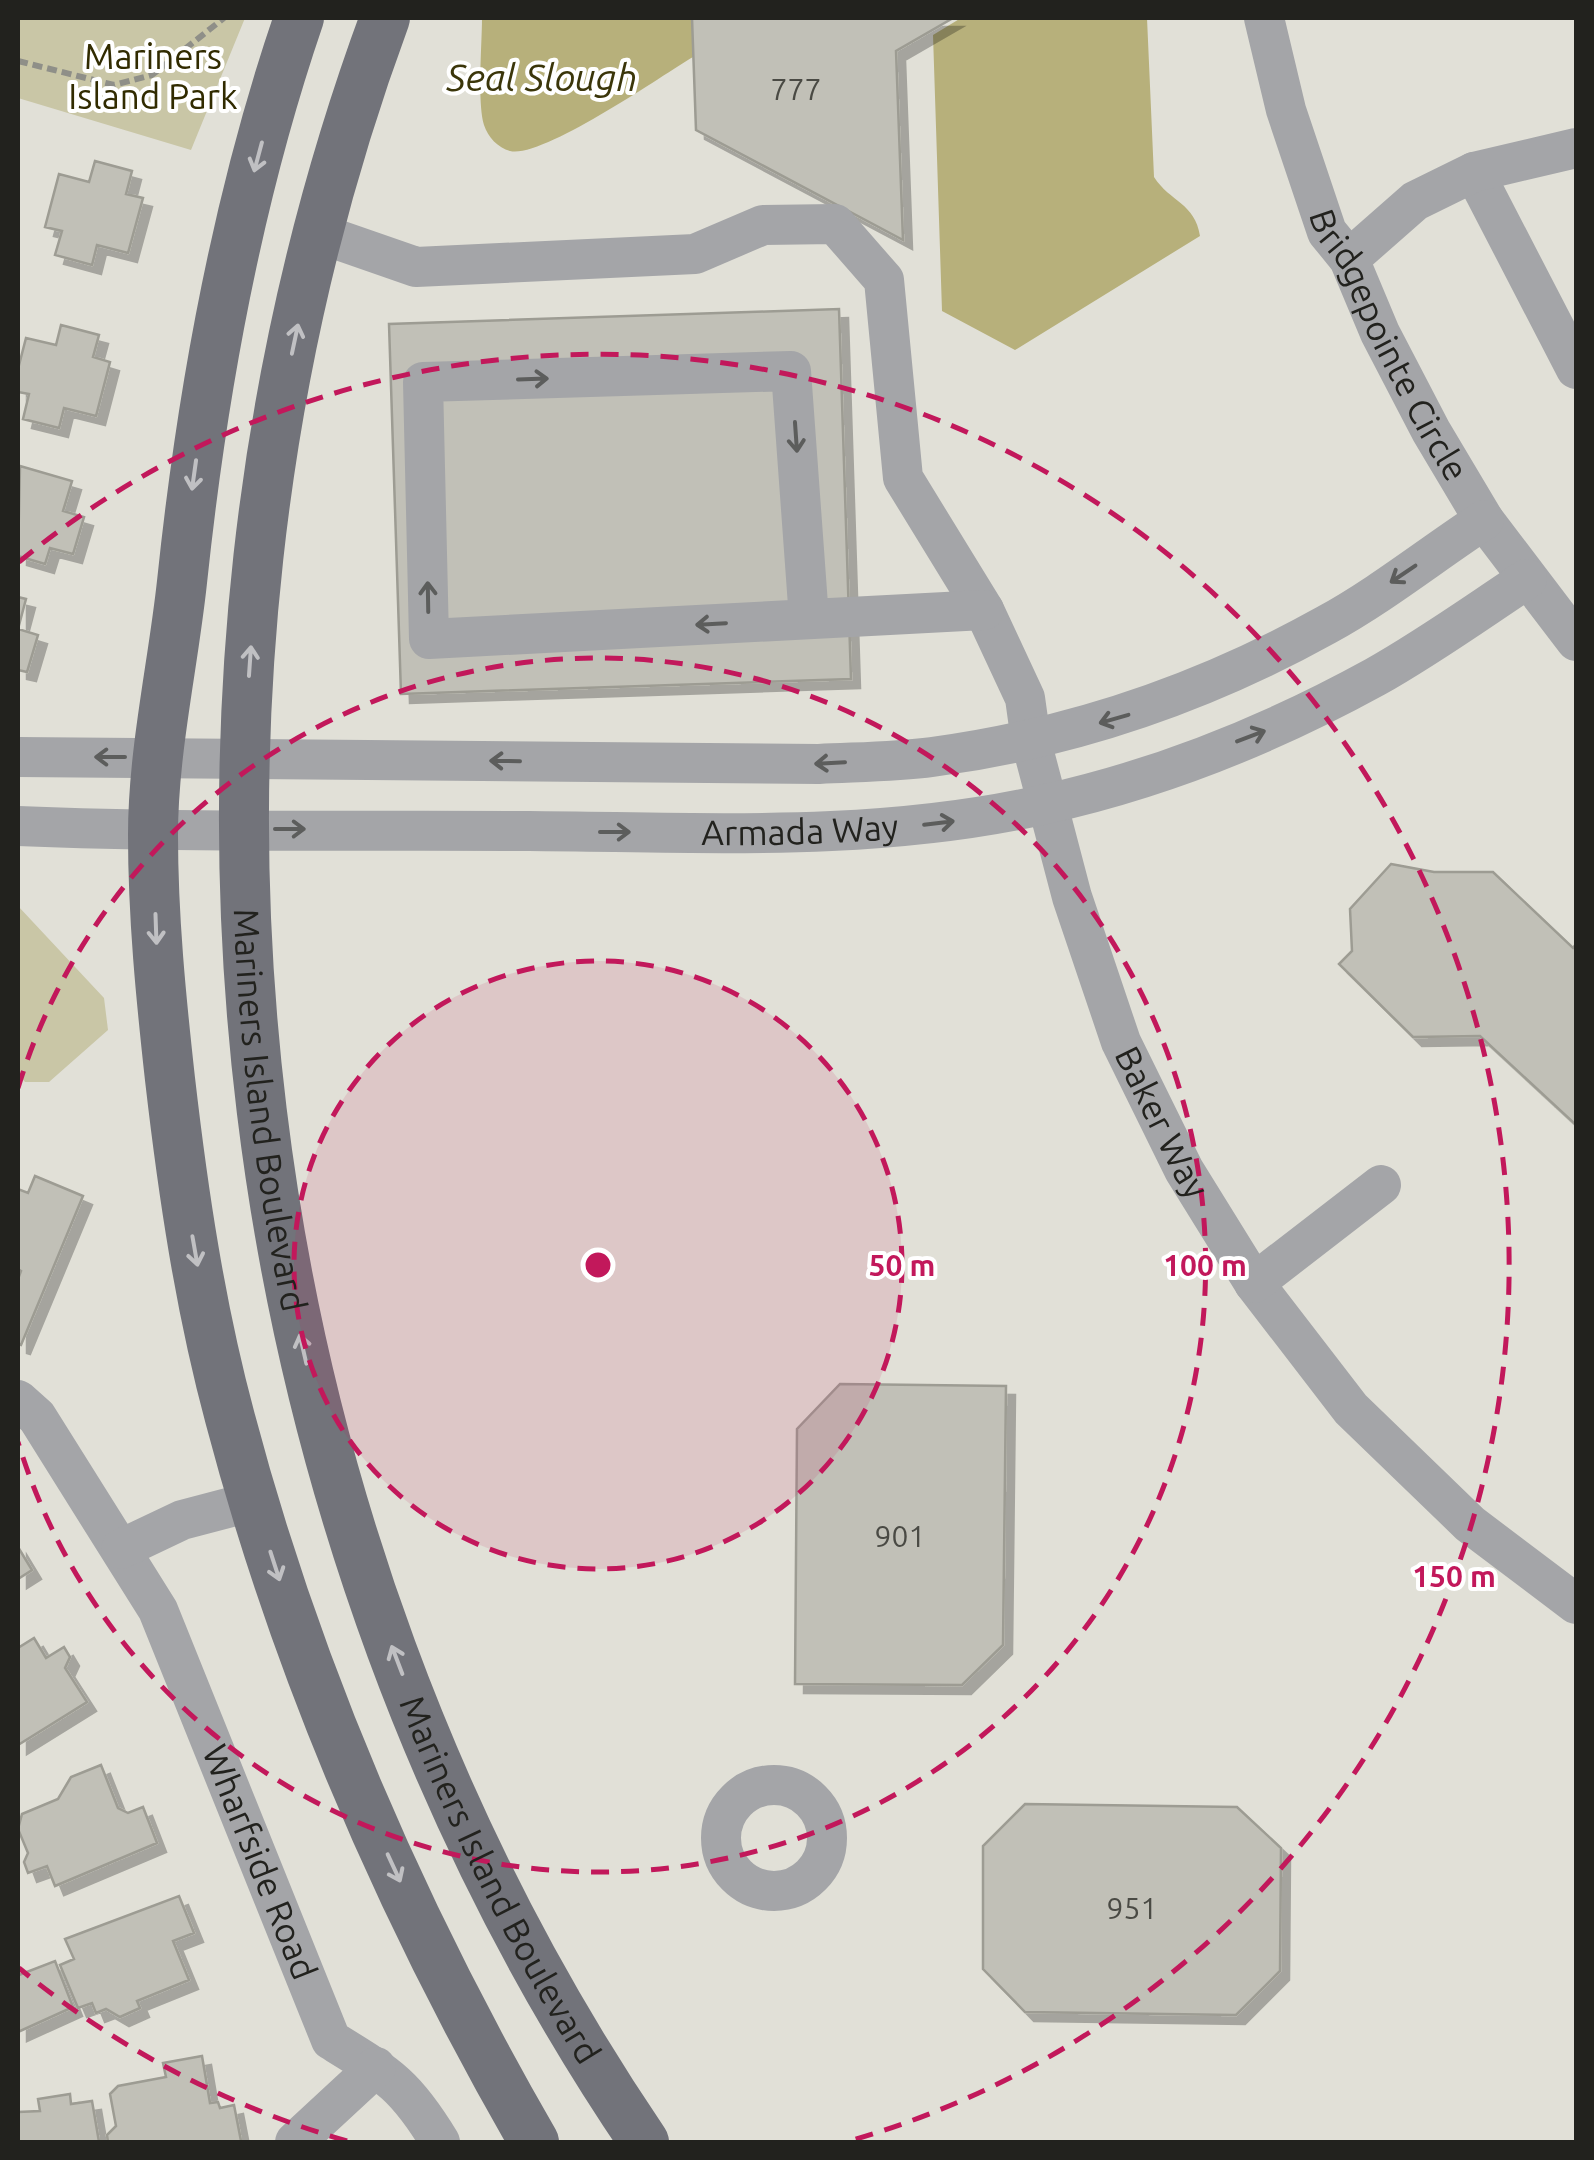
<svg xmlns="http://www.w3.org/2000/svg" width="1594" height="2160" font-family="Ubuntu,sans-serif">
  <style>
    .green { fill: #c9c6a6 }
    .water { fill: #b7b07b }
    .building { fill: #c1c0b7; stroke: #9d9c93; stroke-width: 2.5; filter: url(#shadow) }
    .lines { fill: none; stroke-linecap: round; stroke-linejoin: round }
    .path { stroke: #8f8f88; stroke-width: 6; stroke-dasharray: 10 5; stroke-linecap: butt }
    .minor { stroke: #a4a5a8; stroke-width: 40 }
    .major { stroke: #72737a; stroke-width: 50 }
    .oneway { stroke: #c0c0c3 }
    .oneway2 { stroke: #5c5d5c }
    .ring { fill: none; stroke: #c2185b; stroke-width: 5; stroke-dasharray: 18 12 }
    .labels { text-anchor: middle; stroke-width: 8; stroke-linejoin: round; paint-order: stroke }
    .number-label { font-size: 30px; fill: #4a4a44 }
    .park-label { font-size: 35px; fill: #312b00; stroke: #fff }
    .street-label { font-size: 35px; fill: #22221e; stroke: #fff }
    .water-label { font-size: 38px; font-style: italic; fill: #3b360a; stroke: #fff }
    .centre { fill: #c2185b; stroke: #fff; stroke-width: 5 }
    .ring-label { font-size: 30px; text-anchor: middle; font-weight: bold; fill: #c2185b; stroke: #fff; stroke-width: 8; stroke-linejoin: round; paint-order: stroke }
  </style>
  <defs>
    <filter id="shadow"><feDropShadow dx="9" dy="9" stdDeviation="0" flood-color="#0004"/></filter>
  </defs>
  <rect width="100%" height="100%" fill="#e1e0d7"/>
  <path class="green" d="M18,18H245L191,150L18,98Z
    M18,906L104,998L108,1030L49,1082H25L18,1074Z"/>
  <path class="water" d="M482,18H692L693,57C661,76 542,159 510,151C498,148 488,137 484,125C477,102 482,44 482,18Z
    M961,18H1147L1154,177C1170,202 1195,203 1200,236L1015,350L942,311L933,35Z"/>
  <path class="building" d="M692,18H953L896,51L903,240L696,130Z
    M95,161L132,171L126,194L143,198L128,253L97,245L92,265L55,255L62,231L45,227L59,174L89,182Z
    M839,309L851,679L401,694L389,324Z
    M61,325L99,335L93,357L110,362L96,416L64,408L59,428L23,419L29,394L18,392V369L26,338L56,345Z
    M20,466L72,481L63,511L84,517L73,554L50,548L45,564L18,556Z
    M18,597L26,599L18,629L38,635L27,672L18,670Z
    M1391,864L1434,872H1493L1573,948L1576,944V1125L1480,1036L1413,1037L1339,964L1352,951L1350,909Z
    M35,1176L83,1196L21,1345L18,1344V1279L21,1271L18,1269V1189L28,1193Z
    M840,1384L1006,1386L1003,1645L962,1685L795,1684L797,1429Z
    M18,1547L32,1570L18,1579Z
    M34,1638L46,1658L64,1647L70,1657L65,1668L87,1702L18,1745V1648Z
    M101,1765L118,1808L128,1813L143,1807L157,1843L55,1886L47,1866L28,1873L24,1862L28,1853L18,1829L22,1814L58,1799L71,1777Z
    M1025,1804L1237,1807L1281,1848L1280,1971L1236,2015L1025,2012L983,1969V1846Z
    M179,1896L194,1933L173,1941L189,1980L137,2001L140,2008L120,2017L106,2009L96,2013L92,2003L78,2008L60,1965L74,1959L65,1939Z
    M55,1961L73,2007L18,2032V1971L19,1975Z
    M202,2056L210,2103L218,2102L220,2108L234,2105L241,2141L108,2142L107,2135L116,2126L110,2094L118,2086L166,2077L163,2063Z
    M70,2094L71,2104L92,2101L99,2142H18V2112L40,2111L38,2099Z"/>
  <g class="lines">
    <path class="path" d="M18,61L114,85L152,75L224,18"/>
    <g class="minor">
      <path id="s1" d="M1264,18L1286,110L1327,232L1349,259L1380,333L1431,431L1484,520L1576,641"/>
      <path d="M1474,172L1576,369"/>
      <path id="s2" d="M318,233L416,267L695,254L763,225L835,224L884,280L903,478L984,610L1025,698L1031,741L1072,897L1121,1042L1184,1170L1254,1283L1351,1409L1470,1524L1576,1604"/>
      <path d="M1349,259L1415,201L1474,172L1576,148"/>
      <path d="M809,619L791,371L423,382L429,639L984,610"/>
      <path d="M18,757L819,764C856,762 895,762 932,757C1073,738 1202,694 1326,625C1381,595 1432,554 1484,520"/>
      <path id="s3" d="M18,826C188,833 358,830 529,831C701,832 876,843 1046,804C1159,779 1273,733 1375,677C1427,648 1477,612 1527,579"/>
      <path d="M1254,1283L1381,1185"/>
      <path id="s4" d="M18,1400L37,1417L158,1610L331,2040C388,2075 405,2084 440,2142"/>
      <path d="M121,1549L182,1520L254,1501"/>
      <circle cx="774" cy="1838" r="53"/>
      <path d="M295,2142L376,2067"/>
    </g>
    <g class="major">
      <path d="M299,18C237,199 202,391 182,582C173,666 153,751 153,835C153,917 161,998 170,1079C183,1192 200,1307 230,1418C297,1672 403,1915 534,2142"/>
      <path id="s5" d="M385,18C128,713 227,1529 644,2142"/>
    </g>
  </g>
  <defs><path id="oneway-shaft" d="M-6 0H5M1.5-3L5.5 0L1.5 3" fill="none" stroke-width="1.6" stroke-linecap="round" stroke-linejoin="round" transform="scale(2.5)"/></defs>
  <g class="oneway">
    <use href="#oneway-shaft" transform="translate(258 157) rotate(105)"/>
    <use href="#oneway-shaft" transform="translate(295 339) rotate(-78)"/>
    <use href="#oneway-shaft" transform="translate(194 475) rotate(98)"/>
    <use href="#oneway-shaft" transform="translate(250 661) rotate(-86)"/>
    <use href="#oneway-shaft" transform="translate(156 929) rotate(88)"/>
    <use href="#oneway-shaft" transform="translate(195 1251) rotate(80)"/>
    <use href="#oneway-shaft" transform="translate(303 1349) rotate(-103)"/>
    <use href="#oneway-shaft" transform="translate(275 1566) rotate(72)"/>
    <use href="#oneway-shaft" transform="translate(397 1660) rotate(-111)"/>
    <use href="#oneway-shaft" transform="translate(394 1868) rotate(65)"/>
  </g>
  <g class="oneway2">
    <use href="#oneway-shaft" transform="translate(533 379) rotate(-2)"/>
    <use href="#oneway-shaft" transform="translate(796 437) rotate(86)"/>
    <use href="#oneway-shaft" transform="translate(1403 574) rotate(146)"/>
    <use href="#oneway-shaft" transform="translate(428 597) rotate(-91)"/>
    <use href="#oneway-shaft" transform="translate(711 624) rotate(177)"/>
    <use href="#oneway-shaft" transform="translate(1114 719) rotate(164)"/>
    <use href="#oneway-shaft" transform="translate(1251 736) rotate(-21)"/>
    <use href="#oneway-shaft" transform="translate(110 757) rotate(-180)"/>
    <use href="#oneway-shaft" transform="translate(505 761) rotate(-179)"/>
    <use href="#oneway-shaft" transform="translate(830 763) rotate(177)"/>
    <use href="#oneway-shaft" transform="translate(939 823) rotate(-7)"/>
    <use href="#oneway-shaft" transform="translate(290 829)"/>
    <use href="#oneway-shaft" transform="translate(615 832)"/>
  </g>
  <circle cx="598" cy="1265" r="304" fill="#c2185b" fill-opacity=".12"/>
  <g class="ring">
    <circle cx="598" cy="1265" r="304"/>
    <path d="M18 1088A607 607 0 1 1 18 1442"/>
    <path d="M347 2141A911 911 0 0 1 19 1968M19 562A911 911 0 1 1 849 2141"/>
  </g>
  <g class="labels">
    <g class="number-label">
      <text x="796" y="100">777</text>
      <text x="900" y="1547">901</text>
      <text x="1132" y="1919">951</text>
    </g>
    <g class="park-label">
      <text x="153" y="69">Mariners<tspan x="153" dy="40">Island Park</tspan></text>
    </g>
    <g class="street-label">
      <text dy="12" stroke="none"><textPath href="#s1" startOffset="352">Bridgepointe Circle</textPath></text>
      <text dy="12" stroke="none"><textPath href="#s3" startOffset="782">Armada Way</textPath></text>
      <text dy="12" stroke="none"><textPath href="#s5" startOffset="1110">Mariners Island Boulevard</textPath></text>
      <text dy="12" stroke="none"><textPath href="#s2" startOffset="1502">Baker Way</textPath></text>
      <text dy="12" stroke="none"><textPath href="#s4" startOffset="525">Wharfside Road</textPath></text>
      <text dy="12" stroke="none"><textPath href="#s5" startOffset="1920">Mariners Island Boulevard</textPath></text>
    </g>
    <g class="water-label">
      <text x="542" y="91">Seal Slough</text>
    </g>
  </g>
  <circle cx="598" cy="1265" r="15" class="centre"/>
  <g class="ring-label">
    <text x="902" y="1276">50 m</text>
    <text x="1205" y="1276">100 m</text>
    <text x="1454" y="1587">150 m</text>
  </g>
  <rect width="1594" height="2160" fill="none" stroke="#22221e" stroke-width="40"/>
</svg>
